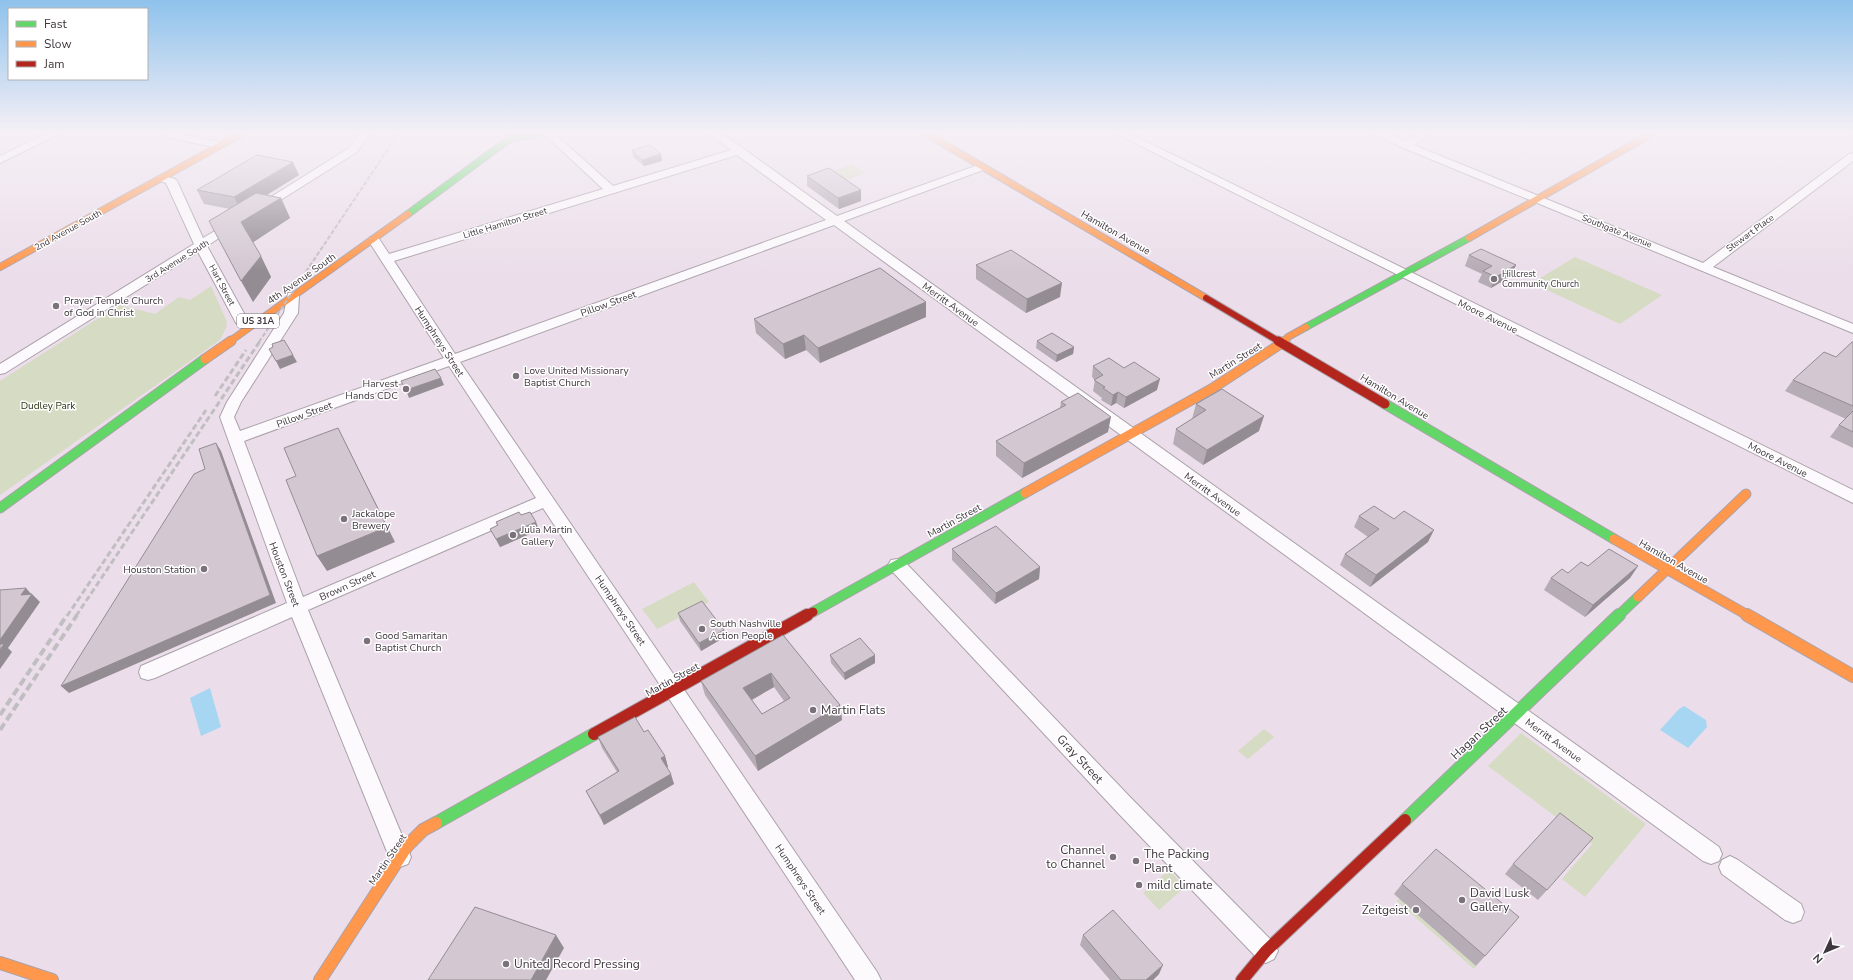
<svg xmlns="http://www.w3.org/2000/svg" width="1853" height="980" font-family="'Nunito Sans',sans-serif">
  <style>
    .green { fill: #d6dbc3 }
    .water { fill: #a7d6f3 }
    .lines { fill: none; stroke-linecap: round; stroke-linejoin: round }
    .street-casing { stroke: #aba2ab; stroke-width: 2 }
    .fast-far2-casing { stroke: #aba2ab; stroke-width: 8 }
    .fast-far1-casing { stroke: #aba2ab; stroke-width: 11 }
    .fast-casing { stroke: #aba2ab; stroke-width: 14 }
    .slow-far2-casing { stroke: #aba2ab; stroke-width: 8 }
    .slow-far1-casing { stroke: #aba2ab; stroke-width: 11 }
    .slow-casing { stroke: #aba2ab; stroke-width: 14 }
    .jam-far2-casing { stroke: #aba2ab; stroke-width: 8 }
    .jam-far1-casing { stroke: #aba2ab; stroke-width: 11 }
    .jam-casing { stroke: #aba2ab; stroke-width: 14 }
    .street { fill: #fcfafc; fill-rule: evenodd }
    .fast-far2 { stroke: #63d668; stroke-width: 6 }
    .fast-far1 { stroke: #63d668; stroke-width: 9 }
    .fast { stroke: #63d668; stroke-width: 12 }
    .slow-far2 { stroke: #ff974d; stroke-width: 6 }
    .slow-far1 { stroke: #ff974d; stroke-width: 9 }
    .slow { stroke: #ff974d; stroke-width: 12 }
    .jam-far2 { stroke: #b3261e; stroke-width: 6 }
    .jam-far1 { stroke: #b3261e; stroke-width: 9 }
    .jam { stroke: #b3261e; stroke-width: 12 }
    .rail-far2 { stroke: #c1bec1; stroke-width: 2; stroke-dasharray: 4.5 2; stroke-linecap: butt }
    .rail-far1 { stroke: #c1bec1; stroke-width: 3; stroke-dasharray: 6 3; stroke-linecap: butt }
    .rail { stroke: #c1bec1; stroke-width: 4; stroke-dasharray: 8 4; stroke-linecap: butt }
    .wall { fill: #b5acb5; fill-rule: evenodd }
    .shaded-wall { fill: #948c93 }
    .building { fill: #d3c8d2; stroke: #948c93; fill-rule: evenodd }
    .poi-dot { fill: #7b717a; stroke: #fff; stroke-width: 1.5 }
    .labels { text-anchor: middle; stroke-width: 3; stroke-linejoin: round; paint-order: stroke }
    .far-street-label { font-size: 9px; fill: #3f363e; stroke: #fff }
    .far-poi-label { font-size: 9px; fill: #3f363e; stroke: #fff; text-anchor: start }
    .shield { fill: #fff; stroke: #797278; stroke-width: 1 }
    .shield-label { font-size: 9px; font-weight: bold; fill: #3f363e }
    .street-label { font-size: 10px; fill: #3f363e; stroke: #fff }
    .poi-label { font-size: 10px; fill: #3f363e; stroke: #fff; text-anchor: start }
    .park-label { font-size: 10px; fill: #273210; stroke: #fff }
    .near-poi-label { font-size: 12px; fill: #3f363e; stroke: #fff; text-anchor: start }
    .near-street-label { font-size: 12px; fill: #3f363e; stroke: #fff }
  </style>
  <rect width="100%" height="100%" fill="#ebdeea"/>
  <path class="green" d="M852,164L865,173L847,180L833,171Z
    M1575,257L1662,295L1620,324L1532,283Z
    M211,286L227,322L226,328L220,340L0,495V381L119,305L155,314L179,297L190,300Z
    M694,582L709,602L657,629L642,609Z
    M1264,729L1274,737L1248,759L1238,751Z
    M1521,733L1646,824L1585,897L1562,879L1592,844L1488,766Z
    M1169,870L1185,887L1159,910L1143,893Z
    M1399,898L1476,966L1474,969L1397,901Z"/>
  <path class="water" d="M210,688L221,727L201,736L190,698Z
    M1684,706L1706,720L1707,727L1688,748L1660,730L1679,709Z"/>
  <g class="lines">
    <defs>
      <path id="street" d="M45,134H59L0,163V156Z
        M160,134H181L223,143L224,145L219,148L165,137Z
        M359,134H369L357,152L263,211H255L253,209L255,207L349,148Z
        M544,134H555L613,186L731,150L711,134H723L837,216L978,165H986L987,167L986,169L844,221L1719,847L1722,854L1719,861L1711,864L1703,861L834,225L460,362L877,972L881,980H855L543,508L308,610L411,857L408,864L400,867L392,864L292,617L155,678L148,680L141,678L139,672L141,666L287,603L220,417L227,402L284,313L288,293H298L299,296L298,313L241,402L234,417L240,431L444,358L368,240L370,237H378L389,254L603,189ZM737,155L826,220L455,354L394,261ZM449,366L536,498L303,597L244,441Z
        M1117,134H1131L1853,490V503Z
        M1374,134H1389L1405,141L1418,134H1431L1414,145L1703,263L1849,154L1853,153V161L1713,267L1853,324V333L1401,147Z
        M161,175L175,179L177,181L203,238L230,222H238L240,224L207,246L246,317L259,320L261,323L259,326L254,327L236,323L198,252L5,373L0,374V364L194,244L166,183L157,180L156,178Z
        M897,559L903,560L1132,799L1274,943L1278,951L1274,959L1266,963L1258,959L1118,813L891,570L888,565L891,560Z
        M1730,856L1738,860L1801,904L1804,912L1801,920L1793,923L1785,920L1722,874L1719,867L1722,860Z"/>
      <path id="fast-far2" d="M510,139L539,134
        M408,214L516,134
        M1306,327L1469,238"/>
      <path id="fast-far1" d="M1385,404L1614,539
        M0,508L205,359
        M813,612L1025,493
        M1618,616L1638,597"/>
      <path id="fast" d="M1405,820L1619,615
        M436,823L594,734"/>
      <path id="slow-far2" d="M927,134L1206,298
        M1469,238L1651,134
        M0,267L241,134
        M229,342L408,214
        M1284,342L1288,337L1306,327"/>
      <path id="slow-far1" d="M205,359L231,341
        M1025,493L1213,388L1285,341
        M1614,539L1749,616
        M1638,597L1746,494"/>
      <path id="slow" d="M1747,615L1853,676
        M0,963L52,980
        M320,980L407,846L423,830L436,823"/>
      <path id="jam-far2" d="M1206,298L1280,342"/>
      <path id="jam-far1" d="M1278,341L1385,404
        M805,616L813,612"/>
      <path id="jam" d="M594,734L807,615
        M1242,980L1266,951L1405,820"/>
    </defs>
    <use href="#street" class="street-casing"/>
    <use href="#fast-far2" class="fast-far2-casing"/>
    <use href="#fast-far1" class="fast-far1-casing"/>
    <use href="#fast" class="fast-casing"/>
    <use href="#slow-far2" class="slow-far2-casing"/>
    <use href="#slow-far1" class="slow-far1-casing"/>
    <use href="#slow" class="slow-casing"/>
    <use href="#jam-far2" class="jam-far2-casing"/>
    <use href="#jam-far1" class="jam-far1-casing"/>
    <use href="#jam" class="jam-casing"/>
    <use href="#street" class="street"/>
    <use href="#fast-far2" class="fast-far2"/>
    <use href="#fast-far1" class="fast-far1"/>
    <use href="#fast" class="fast"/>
    <use href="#slow-far2" class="slow-far2"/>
    <use href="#slow-far1" class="slow-far1"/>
    <use href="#slow" class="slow"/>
    <use href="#jam-far2" class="jam-far2"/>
    <use href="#jam-far1" class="jam-far1"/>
    <use href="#jam" class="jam"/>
    <path class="rail-far2" d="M259,342L398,134"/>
    <path class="rail-far1" d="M215,396L246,350
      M67,616L206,410
      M76,616L260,341"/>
    <path class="rail" d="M0,715L67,615
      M0,730L77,615"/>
  </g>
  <path class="wall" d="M632,150L661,154L662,161L644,166L633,157Z
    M299,175L266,195L281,198L290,218L253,242L271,277L253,302L230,209L204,204L197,190Z
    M807,176L861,190V201L839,209L807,186Z
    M1469,255L1516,265L1511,276L1491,288L1478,282L1482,274L1465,266Z
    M976,265L1060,297L1026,313L976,279Z
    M926,302V317L820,363L806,350L785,359L756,333L754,319Z
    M1037,341L1074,347L1073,354L1056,362L1036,348Z
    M1853,342V448L1830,437L1839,425L1846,419L1785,391L1793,380L1836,357Z
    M1093,366L1157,390L1124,408L1116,403L1111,406L1101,400L1102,398L1093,391L1095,380L1092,377Z
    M1061,402L1108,432L1022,478L996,456V441L1060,408Z
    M1196,404L1259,431L1203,465L1173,444L1176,429L1192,419Z
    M521,515L536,522L539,530L500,547L494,536L490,529L497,526L496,522Z
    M1359,516L1394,519L1428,542L1370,587L1340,565L1345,554L1368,537L1354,527Z
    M952,549L1040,567L1039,579L995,604L952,560Z
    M1588,566H1638L1630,578L1585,617L1544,590L1551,578Z
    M678,613L725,637L701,651L680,621Z
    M783,635L840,705L842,720L758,771L705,695L701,681ZM774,687L784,701L762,714L752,700Z
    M830,655L875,663L845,680L831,663Z
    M644,732L665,756L668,767L667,768L674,784L604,825L591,801L586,791L617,772L602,748L598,737Z
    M1513,864L1547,890L1538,900L1505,874Z
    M1402,884L1485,956L1476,966L1394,894Z
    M1083,935L1159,974L1153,980H1110L1080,945Z"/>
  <path class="shaded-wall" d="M661,154L662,161L644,166L642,160Z
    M293,162L299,175L241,211L234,197Z
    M861,190V201L839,209L838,198Z
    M281,198L290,218L252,243L241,222Z
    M261,256L271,277L253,302L241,281Z
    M1516,265L1511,276L1491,288L1496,277Z
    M1062,283L1060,297L1026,313L1027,299Z
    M926,302V317L820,363L818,348Z
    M804,335L806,350L785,359L783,344Z
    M1074,347L1073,354L1056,362L1057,355Z
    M293,355L297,362L280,369L276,361Z
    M441,378L444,385L409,398L406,390Z
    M1160,379L1157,390L1124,408L1126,397Z
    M1118,392L1116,403L1111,406L1113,395Z
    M1264,416L1259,431L1203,465L1207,450Z
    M1111,417L1108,432L1022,478L1024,463Z
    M338,428L395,542L327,571L317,556Z
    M216,443L221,451L276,603L69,693L61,686L270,595Z
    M536,522L539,530L500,547L496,539Z
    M1434,530L1428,542L1370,587L1376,575Z
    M1638,566L1630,578L1585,617L1593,605Z
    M1040,567L1039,579L995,604L996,593Z
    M26,588L32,595V594L40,602L8,648L12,652L0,669V640L21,595Z
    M724,630L725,637L701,651L699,643Z
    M875,655V663L845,680L844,673Z
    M771,673L774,687L746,703L743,688Z
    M840,705L842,720L758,771L755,756Z
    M665,756L668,767L665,769L661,758Z
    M671,774L674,784L604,825L600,815Z
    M556,935L564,948L546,980H531Z
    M1163,965L1159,974L1153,980H1146Z"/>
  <path class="building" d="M650,145L661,154L642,160L632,150Z
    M257,155L293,162L234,197L197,190Z
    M829,168L861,190L838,198L807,176Z
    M256,193L281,198L241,222L261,256L241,281L209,221Z
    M1481,249L1516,265L1496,277L1483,271L1492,266L1469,255Z
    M1011,250L1062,283L1027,299L976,265Z
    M880,268L926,302L818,348L804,335L783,344L754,319Z
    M1052,333L1074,347L1057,355L1037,341Z
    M284,340L293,355L276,361L269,349L273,347L272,344Z
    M1852,342H1853V406L1793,380L1824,352L1836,357Z
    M1109,358L1124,368L1134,362L1160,379L1126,397L1118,392L1113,395L1103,388L1105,387L1094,380L1103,375L1093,366Z
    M435,369L441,378L406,390L401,381Z
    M1222,389L1264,416L1207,450L1176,429L1206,410L1196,404Z
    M1078,393L1111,417L1024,463L996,441L1066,405L1061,402Z
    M1853,411V432L1839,425Z
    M338,428L387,527L317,556L286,480L296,476L284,448Z
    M216,443L270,595L61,686L194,474L205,469L199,449Z
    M1374,506L1394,519L1404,511L1434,530L1376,575L1345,554L1379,529L1359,516Z
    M519,512L521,515L530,512L536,522L496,539L490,529L498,525L496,522Z
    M996,526L1040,567L996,593L952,549Z
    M1609,549L1638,566L1593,605L1551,578L1562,569L1568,573L1581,562L1588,566Z
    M26,588L21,595L32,594L0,640V590Z
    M702,601L724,630L699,643L678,613Z
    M783,635L840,705L755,756L701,681ZM771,673L790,698L762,714L743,688Z
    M860,638L875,655L844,673L830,655Z
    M0,644H4L0,650Z
    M635,717L644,732L648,730L665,756L661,758L671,774L600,815L586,791L619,771L598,737Z
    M1560,813L1593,838L1547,890L1513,864Z
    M1436,849L1519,917L1485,956L1402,884Z
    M475,907L556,935L531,980H428Z
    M1113,910L1163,965L1146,980H1121L1083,935Z"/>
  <linearGradient id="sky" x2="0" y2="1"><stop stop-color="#8ec2ec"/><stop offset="0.49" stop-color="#f6f0f6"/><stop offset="1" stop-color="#f6f0f6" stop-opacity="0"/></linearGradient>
  <rect width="1853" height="271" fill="url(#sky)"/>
  <g class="poi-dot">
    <circle cx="1494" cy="279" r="4"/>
    <circle cx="56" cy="306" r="4"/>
    <circle cx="516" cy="376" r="4"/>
    <circle cx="406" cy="389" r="4"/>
    <circle cx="344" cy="519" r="4"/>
    <circle cx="513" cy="535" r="4"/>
    <circle cx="204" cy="569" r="4"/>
    <circle cx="702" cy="629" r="4"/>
    <circle cx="367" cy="641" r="4"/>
    <circle cx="813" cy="710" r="4"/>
    <circle cx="1113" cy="857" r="4"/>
    <circle cx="1136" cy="861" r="4"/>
    <circle cx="1139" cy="885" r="4"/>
    <circle cx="1462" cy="900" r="4"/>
    <circle cx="1416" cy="910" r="4"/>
    <circle cx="506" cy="964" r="4"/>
  </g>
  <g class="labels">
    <g class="far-street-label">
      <text transform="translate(505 223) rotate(-17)" y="3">Little Hamilton Street</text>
      <text transform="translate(68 230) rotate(-29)" y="3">2nd Avenue South</text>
      <text transform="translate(1617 231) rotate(22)" y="3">Southgate Avenue</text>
      <text transform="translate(1750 233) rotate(-36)" y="3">Stewart Place</text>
      <text transform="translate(177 261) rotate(-32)" y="3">3rd Avenue South</text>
      <text transform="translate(222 285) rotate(62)" y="3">Hart Street</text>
    </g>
    <g class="far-poi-label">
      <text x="1502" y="277">Hillcrest<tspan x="1502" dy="10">Community Church</tspan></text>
    </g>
    <rect class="shield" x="237" y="314" width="42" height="14" rx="3"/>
    <g class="shield-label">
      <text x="258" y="324">US 31A</text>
    </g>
    <g class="street-label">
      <text transform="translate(1116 232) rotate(30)" y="4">Hamilton Avenue</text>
      <text transform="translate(301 278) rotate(-35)" y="4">4th Avenue South</text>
      <text transform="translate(608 303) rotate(-20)" y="4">Pillow Street</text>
      <text transform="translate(951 304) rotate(36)" y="4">Merritt Avenue</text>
      <text transform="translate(1488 316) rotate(26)" y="4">Moore Avenue</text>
      <text transform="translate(440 341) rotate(57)" y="4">Humphreys Street</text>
      <text transform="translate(1235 360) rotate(-32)" y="4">Martin Street</text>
      <text transform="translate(1395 396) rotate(31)" y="4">Hamilton Avenue</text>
      <text transform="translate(304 414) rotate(-20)" y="4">Pillow Street</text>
      <text transform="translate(1778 459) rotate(27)" y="4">Moore Avenue</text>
      <text transform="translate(1213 494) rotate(36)" y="4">Merritt Avenue</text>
      <text transform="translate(954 520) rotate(-29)" y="4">Martin Street</text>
      <text transform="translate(1674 561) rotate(30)" y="4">Hamilton Avenue</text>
      <text transform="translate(285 574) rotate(69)" y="4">Houston Street</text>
      <text transform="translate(347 585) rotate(-24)" y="4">Brown Street</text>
      <text transform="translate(621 610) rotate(56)" y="4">Humphreys Street</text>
      <text transform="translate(672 679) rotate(-29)" y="4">Martin Street</text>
      <text transform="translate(1554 740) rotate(36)" y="4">Merritt Avenue</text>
      <text transform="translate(387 859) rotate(-56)" y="4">Martin Street</text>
      <text transform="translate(801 879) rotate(56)" y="4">Humphreys Street</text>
    </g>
    <g class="poi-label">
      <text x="64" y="304">Prayer Temple Church<tspan x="64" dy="12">of God in Christ</tspan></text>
      <text x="524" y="374">Love United Missionary<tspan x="524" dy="12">Baptist Church</tspan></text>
      <text x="398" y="387" text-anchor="end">Harvest<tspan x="398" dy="12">Hands CDC</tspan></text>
      <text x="352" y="517">Jackalope<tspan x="352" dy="12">Brewery</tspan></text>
      <text x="521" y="533">Julia Martin<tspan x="521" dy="12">Gallery</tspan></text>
      <text x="196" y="573" text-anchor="end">Houston Station</text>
      <text x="710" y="627">South Nashville<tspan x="710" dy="12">Action People</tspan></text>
      <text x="375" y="639">Good Samaritan<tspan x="375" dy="12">Baptist Church</tspan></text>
    </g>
    <g class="park-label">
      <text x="48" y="409">Dudley Park</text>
    </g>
    <g class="near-poi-label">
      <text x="821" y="714">Martin Flats</text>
      <text x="1105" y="854" text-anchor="end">Channel<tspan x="1105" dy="14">to Channel</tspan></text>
      <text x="1144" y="858">The Packing<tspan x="1144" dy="14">Plant</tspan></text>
      <text x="1147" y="889">mild climate</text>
      <text x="1470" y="897">David Lusk<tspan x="1470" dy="14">Gallery</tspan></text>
      <text x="1408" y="914" text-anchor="end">Zeitgeist</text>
      <text x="514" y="968">United Record Pressing</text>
    </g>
    <g class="near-street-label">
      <text transform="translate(1479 733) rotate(-43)" y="4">Hagan Street</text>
      <text transform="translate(1080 759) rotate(47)" y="4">Gray Street</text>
    </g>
  </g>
  <rect x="8" y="8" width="140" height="72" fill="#ffffff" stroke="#b2afb2"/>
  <rect x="16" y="21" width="20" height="6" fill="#63d668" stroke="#b2afb2"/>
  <text x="44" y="28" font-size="12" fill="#3f363e">Fast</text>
  <rect x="16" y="41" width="20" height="6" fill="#ff974d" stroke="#b2afb2"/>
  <text x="44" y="48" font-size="12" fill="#3f363e">Slow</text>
  <rect x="16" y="61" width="20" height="6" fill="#b3261e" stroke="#b2afb2"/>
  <text x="44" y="68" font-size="12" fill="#3f363e">Jam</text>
  <g transform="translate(1825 952) rotate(226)" stroke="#ffffff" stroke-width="3" paint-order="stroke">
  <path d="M0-3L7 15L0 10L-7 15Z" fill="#3f363e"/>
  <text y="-6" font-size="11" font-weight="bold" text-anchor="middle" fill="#3f363e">N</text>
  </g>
</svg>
